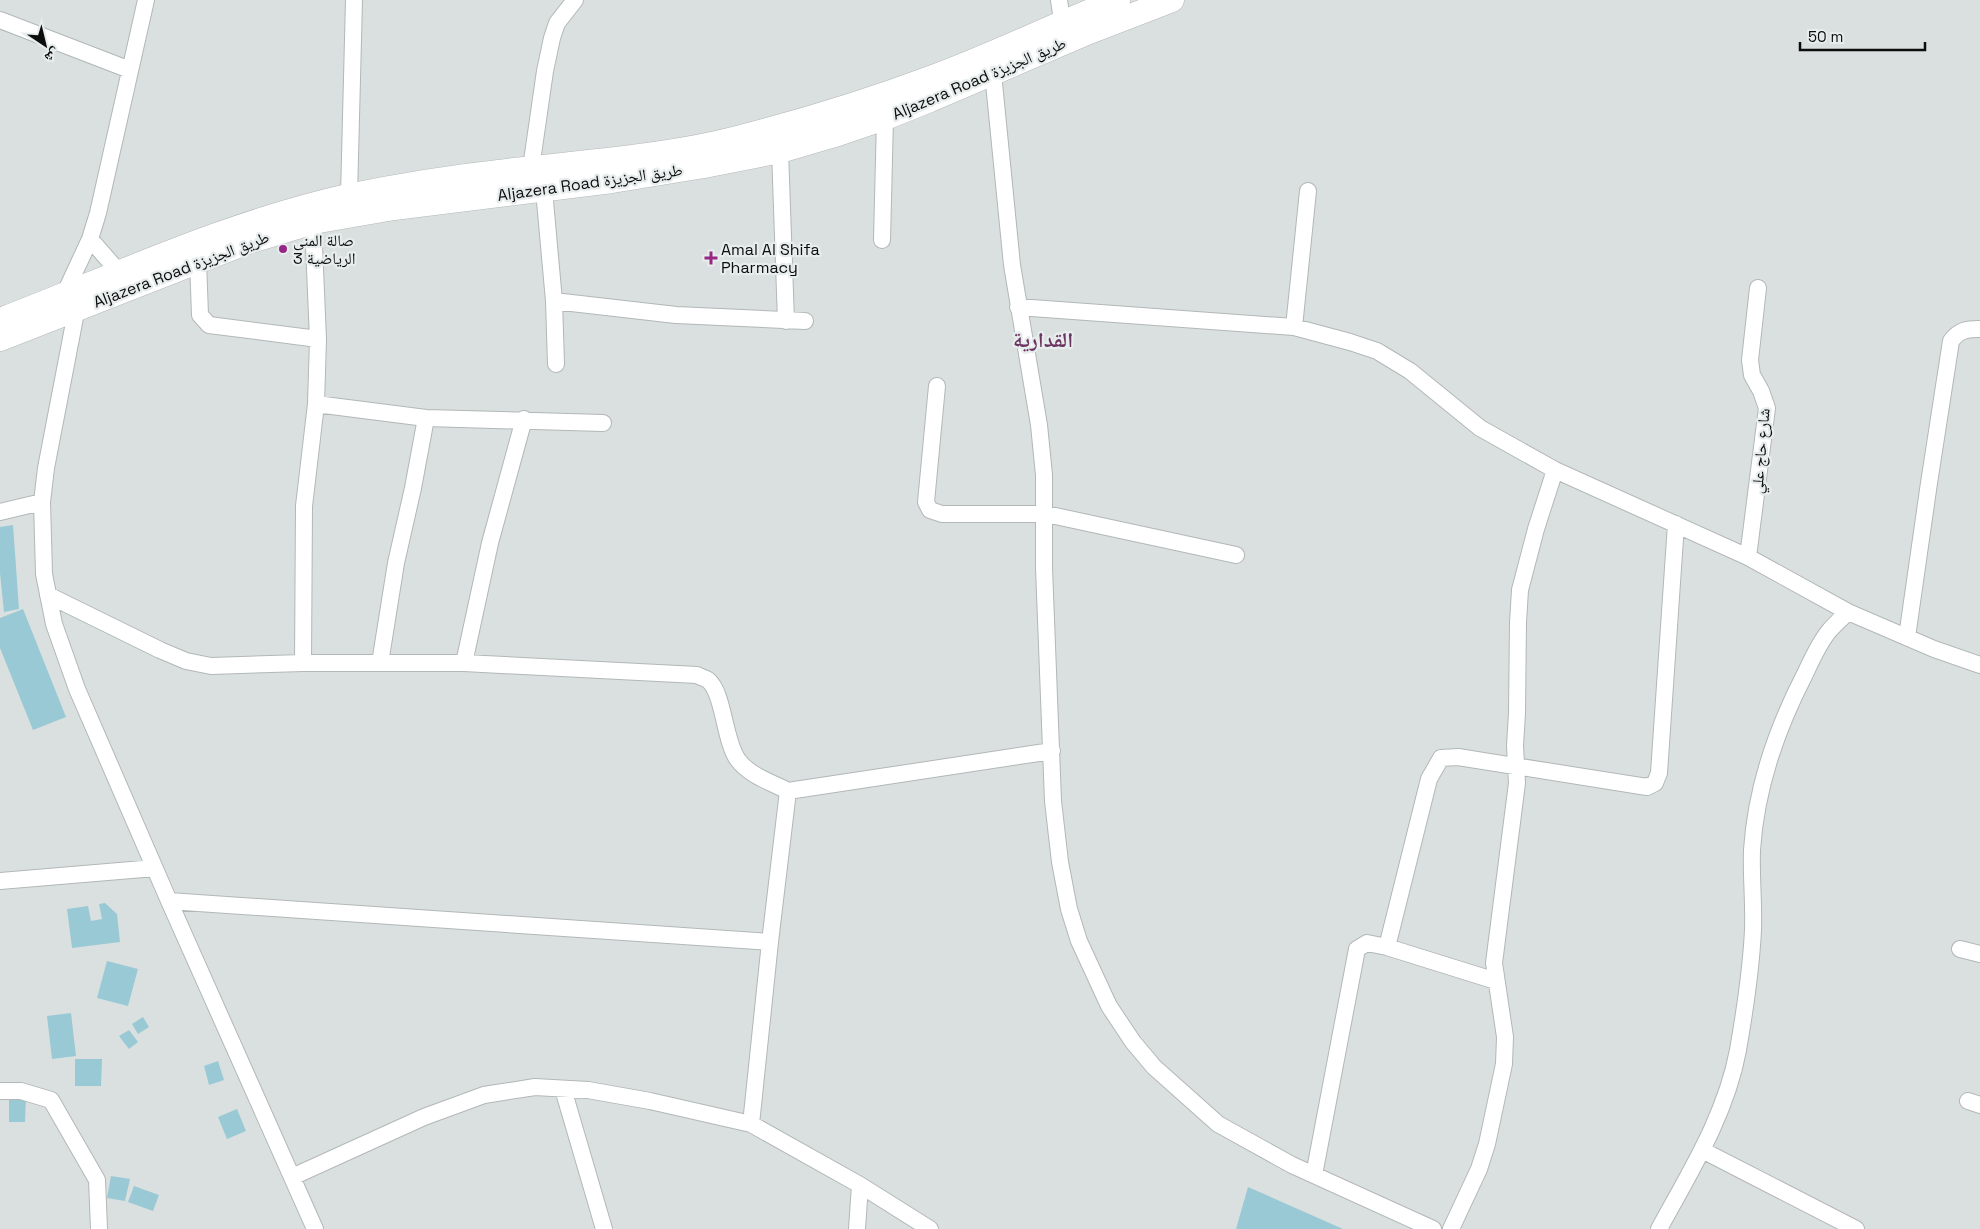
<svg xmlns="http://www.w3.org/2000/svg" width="1980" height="1229" font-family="'Space Grotesk','Noto Naskh Arabic',sans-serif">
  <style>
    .building { fill: #99c9d4 }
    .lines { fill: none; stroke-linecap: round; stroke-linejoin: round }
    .street-casing { stroke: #b2b8b7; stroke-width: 18 }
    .secondary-casing { stroke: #b2b8b7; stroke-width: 25 }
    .street { stroke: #fff; stroke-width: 16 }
    .secondary { stroke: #fff; stroke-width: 24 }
    .poi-dot { fill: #972684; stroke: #e7edec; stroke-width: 2 }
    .labels { text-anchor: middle; stroke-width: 4.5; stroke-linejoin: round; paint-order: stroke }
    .street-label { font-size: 16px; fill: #0c0e0d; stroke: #e7edec }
    .poi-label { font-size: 16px; fill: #0c0e0d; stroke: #e7edec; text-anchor: start }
    .district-label { font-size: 21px; font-weight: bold; fill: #6b335f; stroke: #e7edec }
  </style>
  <rect width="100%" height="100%" fill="#dae0df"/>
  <path class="building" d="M13,525L19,609L4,612L0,573V527Z
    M23,609L66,717L33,730L0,648V618Z
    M105,903L117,914L120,942L72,948L67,909L88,906L91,921L102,919L99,904Z
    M107,961L138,969L128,1006L97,998Z
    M71,1013L76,1056L52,1059L47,1016Z
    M143,1017L149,1027L138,1034L132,1024Z
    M129,1030L138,1042L129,1049L119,1036Z
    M75,1059H102L101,1086H75Z
    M218,1061L224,1080L209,1085L204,1066Z
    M9,1095L26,1096L25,1122H9Z
    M237,1109L246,1131L227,1139L218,1117Z
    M111,1176L130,1179L125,1201L107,1198Z
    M134,1186L159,1195L153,1211L128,1202Z
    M1248,1187L1343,1229H1236Z"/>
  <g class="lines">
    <defs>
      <path id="street" d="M1059,0L1062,21
        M0,20L130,70
        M992,63L1012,265L1039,425L1044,475V568L1053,801L1060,862L1069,909L1079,941L1109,1006L1133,1042L1154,1067L1218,1124L1292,1165L1433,1229
        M780,151L786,321
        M531,168L545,71L552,38L557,23L575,0
        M544,190L554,301L556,364
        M349,196L354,0
        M90,239L119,272
        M882,240L885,118
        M198,261L200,315L209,325L318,339
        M64,295L90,239L98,213L146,0
        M554,301L676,315L805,321
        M78,302L46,468L42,502L44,574L54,624L77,689L169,901L315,1229
        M1018,307L1294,327L1350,342L1377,351L1410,371L1480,428L1555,470L1748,557L1848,612L1934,649L1980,665
        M1294,327L1308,191
        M937,386L926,502L930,510L942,514H1046L1236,555
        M316,404L426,418L603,423
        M0,512L42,502
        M1748,557L1767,408L1761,391L1752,375L1750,360L1758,288
        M48,595L160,650L186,661L211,666L303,663H464L697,675C700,677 705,678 708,680C724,693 724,741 738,760C750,776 771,782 788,791L1052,751
        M1907,637L1929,483L1951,341C1959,330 1967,329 1980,329
        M303,663L304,506L316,404L318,339L313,222
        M380,663L396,563L413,488L426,418
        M464,663L490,543L524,419
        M0,881L155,868
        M169,901L770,942
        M1387,947L1429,779L1441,758L1458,757L1647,787L1655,783L1659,773L1676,524
        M1960,949L1980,954
        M563,1089L604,1229
        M0,1091H21L51,1100L97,1180L99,1229
        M1968,1101L1980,1105
        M751,1124L770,942L788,791
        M1702,1150L1856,1229
        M1314,1175L1357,949L1367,943L1387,947L1496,981
        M292,1177L424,1117L484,1095L535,1087L588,1090L650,1101L751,1124L860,1185L930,1229
        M857,1229L860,1185
        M1451,1229L1479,1169L1487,1144L1504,1064L1505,1037L1494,963L1517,783L1515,746L1517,713L1518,622L1520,590L1536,529L1555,470
        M1659,1229C1690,1172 1726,1115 1738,1050C1745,1010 1751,970 1753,930C1754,903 1751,876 1752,850C1756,788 1777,728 1805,674C1812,659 1819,643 1829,631C1835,624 1842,618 1848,612"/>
      <path id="secondary" d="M0,320C115,276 227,223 348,196C410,183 472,174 534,168C602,160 671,155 737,138C804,121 869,101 933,77C996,54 1055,24 1118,0
        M0,339L248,242L313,222L394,208L612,181L704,166L780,151L838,134L885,118L930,100L1089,32L1172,0"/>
    </defs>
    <use href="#street" class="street-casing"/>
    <use href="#secondary" class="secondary-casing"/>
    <use href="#street" class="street"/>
    <use href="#secondary" class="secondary"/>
  </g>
  <g class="poi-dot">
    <circle cx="283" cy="249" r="5"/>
    <path d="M708.5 250.5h5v5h5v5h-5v5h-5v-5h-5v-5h5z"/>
  </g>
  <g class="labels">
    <g class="street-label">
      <text transform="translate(979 78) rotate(-23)" y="6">Aljazera Road طريق الجزيزة</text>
      <text transform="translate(590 182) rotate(-8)" y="6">Aljazera Road طريق الجزيزة</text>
      <text transform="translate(181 269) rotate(-21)" y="6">Aljazera Road طريق الجزيزة</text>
      <text transform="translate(1760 451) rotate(-85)" y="6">شارع حاج علي</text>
    </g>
    <g class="poi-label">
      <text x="293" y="246">صالة المنى<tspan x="293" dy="18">الرياضية 3</tspan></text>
      <text x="721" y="255">Amal Al Shifa<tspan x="721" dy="18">Pharmacy</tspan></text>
    </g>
    <g class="district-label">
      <text x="1043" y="347">القدارية</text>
    </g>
  </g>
  <g transform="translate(45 45) rotate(145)" stroke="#e7edec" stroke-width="4" paint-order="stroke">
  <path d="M0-4L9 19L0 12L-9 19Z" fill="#0c0e0d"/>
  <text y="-8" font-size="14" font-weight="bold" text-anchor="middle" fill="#0c0e0d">ش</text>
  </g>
  <path d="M1800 42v8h125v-8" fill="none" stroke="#0c0e0d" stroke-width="2.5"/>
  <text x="1808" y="42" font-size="15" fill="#0c0e0d" stroke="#e7edec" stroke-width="4" paint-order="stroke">50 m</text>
</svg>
